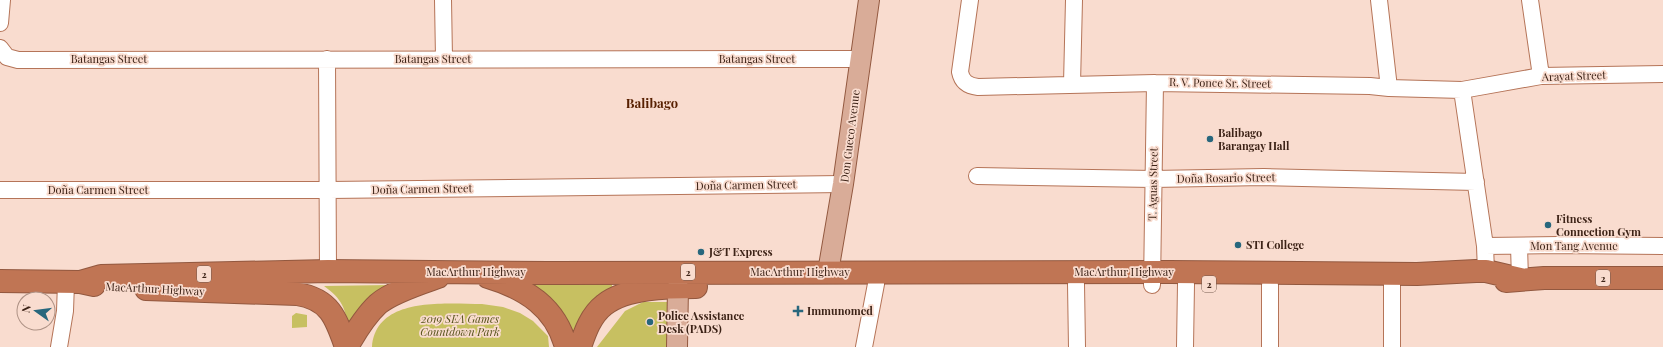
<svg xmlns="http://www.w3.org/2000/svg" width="1663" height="347" font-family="'Playfair Display',serif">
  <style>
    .green { fill: #c7c061 }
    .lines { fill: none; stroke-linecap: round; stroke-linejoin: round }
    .minor-casing { stroke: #b57458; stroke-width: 18 }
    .major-casing { stroke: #92583f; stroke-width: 22 }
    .highway-casing { stroke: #92583f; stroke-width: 24 }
    .minor { stroke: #fff; stroke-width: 16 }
    .major { stroke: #d9ac98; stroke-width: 20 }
    .highway { stroke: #c07554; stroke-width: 22 }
    .poi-dot { fill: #28677d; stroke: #f9dccf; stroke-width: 1.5 }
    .labels { text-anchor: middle; stroke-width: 3.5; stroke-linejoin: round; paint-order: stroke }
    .shield { fill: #f9dccf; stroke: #755a4e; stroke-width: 1 }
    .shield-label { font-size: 10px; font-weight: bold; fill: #3d2317 }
    .street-label { font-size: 11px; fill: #3d2317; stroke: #f9dccf }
    .poi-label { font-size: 11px; font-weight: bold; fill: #3d2317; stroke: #f9dccf; text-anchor: start }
    .park-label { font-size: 11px; font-style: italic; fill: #57531b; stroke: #f9dccf }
    .quarter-label { font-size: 13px; font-weight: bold; fill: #582001; stroke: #f9dccf }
  </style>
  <rect width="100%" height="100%" fill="#f9dccf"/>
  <path class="green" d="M524,284H612V289L575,344Z
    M390,285C365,299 360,305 348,331C346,308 342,299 324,286Z
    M643,302H668L669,347H597L625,311Z
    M482,304L503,307L520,313L533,321L548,336L549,347H372C376,296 445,304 482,304Z
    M296,313L307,315V327L292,328V316Z"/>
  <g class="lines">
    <defs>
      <path id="minor" d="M443,0L444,58
        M970,0L960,72C962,82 968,86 978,87L1155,83L1370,86L1389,88L1462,90L1541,76L1663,74
        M1379,0L1389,88
        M1530,0L1541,76
        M0,23L2,0
        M0,48L7,57L18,60L860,59
        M327,59L328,271
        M1072,84L1074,0
        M1462,90L1485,246L1486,271
        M977,176L1153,179L1264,177L1476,182
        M0,190H329L843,184
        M1485,246L1559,245L1663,246
        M1519,246L1520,279
        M1392,273V347
        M1076,284L1077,347
        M1152,285L1155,83
        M1270,285V347
        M59,347L65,311L66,283
        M864,347L876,284
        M1185,347L1186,284"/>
      <path id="major" d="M828,272L843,184L869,0
        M677,347L678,287"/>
      <path id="highway" d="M488,277C525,288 556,307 566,347
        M0,281L80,282L94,285
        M1506,281L1544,278H1663
        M80,282L101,276L328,271L548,273L1169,272L1417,274L1476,271H1486L1520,279
        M146,289L297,294C330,299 336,318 346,347
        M347,347C356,331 365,316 378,304C392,292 421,283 438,277
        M580,347C585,332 591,315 604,305C626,287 669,287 696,287"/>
    </defs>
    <use href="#minor" class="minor-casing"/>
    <use href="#major" class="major-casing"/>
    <use href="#highway" class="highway-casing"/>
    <use href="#minor" class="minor"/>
    <use href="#major" class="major"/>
    <use href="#highway" class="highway"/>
  </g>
  <g class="poi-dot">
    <circle cx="1210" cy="139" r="4"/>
    <circle cx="1548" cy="225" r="4"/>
    <circle cx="1238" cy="245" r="4"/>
    <circle cx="701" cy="252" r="4"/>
    <path d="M796 305h4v4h4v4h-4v4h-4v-4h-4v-4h4z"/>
    <circle cx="650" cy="322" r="4"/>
  </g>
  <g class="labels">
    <g class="shield">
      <rect x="681" y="264" width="14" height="16" rx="3"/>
      <rect x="197" y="266" width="14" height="16" rx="3"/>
      <rect x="1596" y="270" width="14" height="16" rx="3"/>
      <rect x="1202" y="276" width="14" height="16" rx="3"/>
    </g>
    <g class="shield-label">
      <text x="688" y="276">2</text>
      <text x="204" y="278">2</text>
      <text x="1603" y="282">2</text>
      <text x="1209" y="288">2</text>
    </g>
    <g class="street-label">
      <text x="109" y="63">Batangas Street</text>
      <text x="433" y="63">Batangas Street</text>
      <text x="757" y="63">Batangas Street</text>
      <text transform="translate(1574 76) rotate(-2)" y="4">Arayat Street</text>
      <text transform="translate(1220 83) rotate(1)" y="4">R. V. Ponce Sr. Street</text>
      <text transform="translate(850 136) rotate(-83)" y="4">Don Gueco Avenue</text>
      <text transform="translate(1226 178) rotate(-1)" y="4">Doña Rosario Street</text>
      <text transform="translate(1153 184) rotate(-89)" y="4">T. Aguas Street</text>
      <text transform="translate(746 185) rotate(-1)" y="4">Doña Carmen Street</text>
      <text transform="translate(422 189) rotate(-1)" y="4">Doña Carmen Street</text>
      <text x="98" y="194">Doña Carmen Street</text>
      <text x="1574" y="250">Mon Tang Avenue</text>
      <text x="476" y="276">MacArthur Highway</text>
      <text x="800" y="276">MacArthur Highway</text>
      <text x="1124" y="276">MacArthur Highway</text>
      <text transform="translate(155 289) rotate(3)" y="4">MacArthur Highway</text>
    </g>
    <g class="poi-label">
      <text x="1218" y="137">Balibago<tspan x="1218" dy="13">Barangay Hall</tspan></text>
      <text x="1556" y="223">Fitness<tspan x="1556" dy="13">Connection Gym</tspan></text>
      <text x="1246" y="249">STI College</text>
      <text x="709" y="256">J&amp;T Express</text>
      <text x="807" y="315">Immunomed</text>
      <text x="658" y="320">Police Assistance<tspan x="658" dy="13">Desk (PADS)</tspan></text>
    </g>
    <g class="park-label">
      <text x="460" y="323">2019 SEA Games<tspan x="460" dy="13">Countdown Park</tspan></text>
    </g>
    <g class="quarter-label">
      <text x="652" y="108">Balibago</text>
    </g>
  </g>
  <g transform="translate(36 311) rotate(284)"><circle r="19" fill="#f9dccf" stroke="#ae9285"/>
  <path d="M0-3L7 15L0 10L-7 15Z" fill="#28677d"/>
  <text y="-6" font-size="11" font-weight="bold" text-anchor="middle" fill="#3d2317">N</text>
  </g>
</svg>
